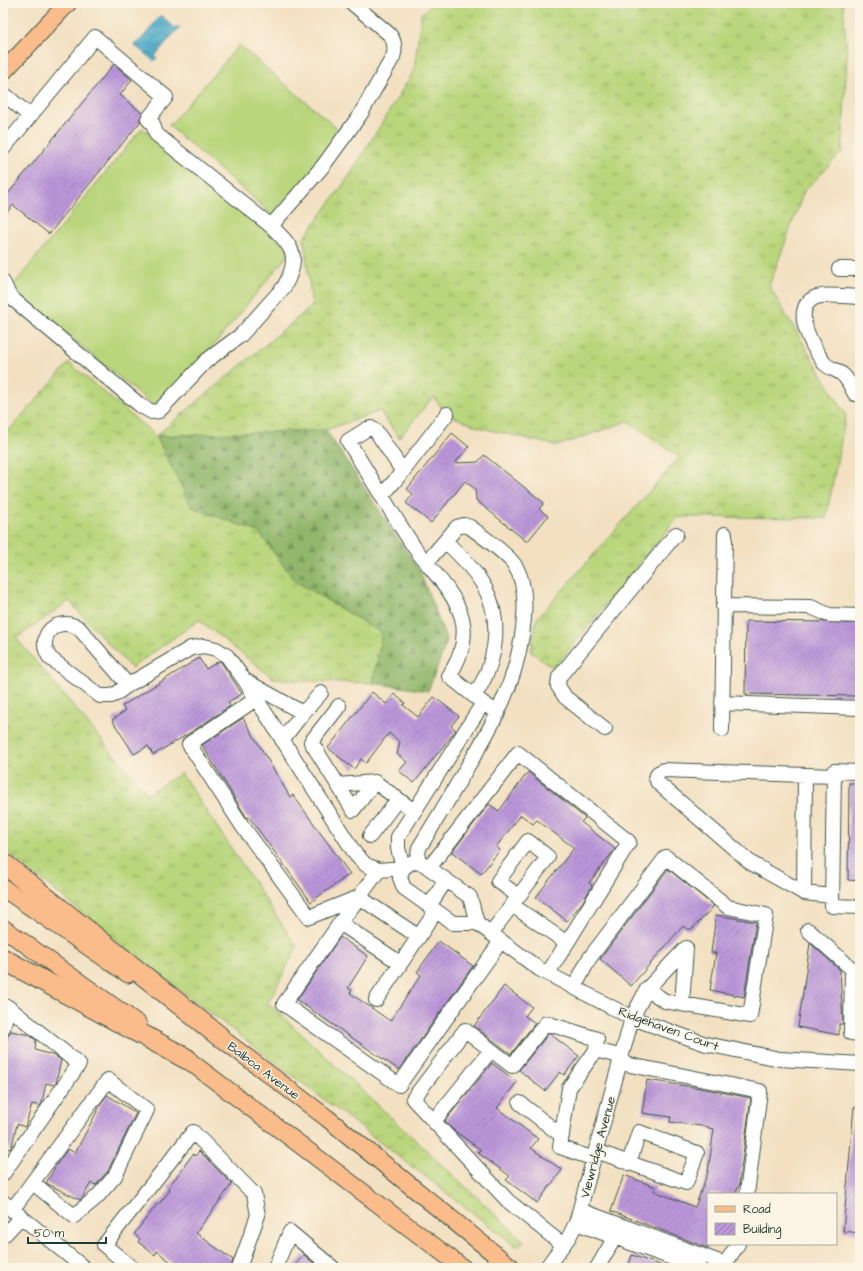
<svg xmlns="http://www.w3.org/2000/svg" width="863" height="1271" font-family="'Architects Daughter',sans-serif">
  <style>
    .grass { fill: url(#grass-tufts); stroke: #6c8a58 }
    .forest { fill: url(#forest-firs); stroke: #587a50 }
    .pitch { fill: #b9d67c; stroke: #6c8a58 }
    .water { fill: url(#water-waves); stroke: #32727d }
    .building { fill: url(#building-hatch) }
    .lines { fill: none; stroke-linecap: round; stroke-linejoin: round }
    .minor-casing { stroke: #3f5549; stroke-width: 16 }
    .major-casing { stroke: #3f5549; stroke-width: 19 }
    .highway-casing { stroke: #3f5549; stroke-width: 22 }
    .minor { stroke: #fff; stroke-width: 14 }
    .major { stroke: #f9bc8a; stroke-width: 17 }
    .highway { stroke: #f9bc8a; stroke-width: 20 }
    .labels { text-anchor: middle; stroke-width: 3; stroke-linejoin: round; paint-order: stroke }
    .street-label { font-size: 13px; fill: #1f3d34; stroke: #fcf5e5 }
  </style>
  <defs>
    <pattern id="grass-tufts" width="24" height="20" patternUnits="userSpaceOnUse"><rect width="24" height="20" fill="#b9d67c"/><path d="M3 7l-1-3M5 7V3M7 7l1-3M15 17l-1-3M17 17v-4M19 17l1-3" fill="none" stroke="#96af66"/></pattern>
    <pattern id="forest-firs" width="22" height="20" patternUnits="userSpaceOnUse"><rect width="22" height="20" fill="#92b76c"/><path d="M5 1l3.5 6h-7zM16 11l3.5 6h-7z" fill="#77965a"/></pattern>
    <pattern id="water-waves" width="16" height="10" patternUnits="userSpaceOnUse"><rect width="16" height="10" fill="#46a8c6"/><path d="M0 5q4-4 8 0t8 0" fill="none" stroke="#3a8aa2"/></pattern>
    <pattern id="building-hatch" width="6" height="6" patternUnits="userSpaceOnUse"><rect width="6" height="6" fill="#bb96da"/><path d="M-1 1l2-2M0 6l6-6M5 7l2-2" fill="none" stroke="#977cb2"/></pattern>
  </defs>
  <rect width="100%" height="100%" fill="#fcf5e5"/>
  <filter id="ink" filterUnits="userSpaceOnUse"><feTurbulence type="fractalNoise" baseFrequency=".025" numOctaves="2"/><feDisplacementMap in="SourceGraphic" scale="8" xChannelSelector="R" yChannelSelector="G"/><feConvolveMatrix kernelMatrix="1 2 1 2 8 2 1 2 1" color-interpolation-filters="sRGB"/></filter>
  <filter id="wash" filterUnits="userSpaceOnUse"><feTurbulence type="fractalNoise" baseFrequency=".012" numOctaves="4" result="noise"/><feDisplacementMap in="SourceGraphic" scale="16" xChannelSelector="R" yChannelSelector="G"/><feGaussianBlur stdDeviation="0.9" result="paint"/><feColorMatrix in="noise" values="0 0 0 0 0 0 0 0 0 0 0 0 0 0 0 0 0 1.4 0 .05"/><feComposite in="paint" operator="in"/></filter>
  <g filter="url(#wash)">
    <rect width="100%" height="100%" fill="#f2e0c1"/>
    <path class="grass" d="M433,3H843L847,54L842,152L804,191L769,286L846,415L826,518L678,517L554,668L531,652L536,620L680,457L628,421L557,446L478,427L447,414L433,397L399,438L380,411L326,430L156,436L192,507L259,532L295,581L382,633L373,683L303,681L273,678L199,620L131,668L69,601L16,638L147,794L181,773L297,947L268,1003L525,1242L516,1246L120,944L3,849V437L69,363L156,436L312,306L304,238L348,178L414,71L421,14Z"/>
    <path class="forest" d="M326,430L420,572L447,641L428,691L373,683L382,633L295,581L259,532L192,507L156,436Z"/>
    <path class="pitch" d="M239,45L345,135L275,217L169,126Z
      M142,128L291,251L160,411L11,288Z"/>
    <path class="water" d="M161,15L175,28L178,27H180L179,30L176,31L155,56L157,58L154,61L134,45L137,41L139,42Z"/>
    <g id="blocks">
      <path class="building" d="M114,64L132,80L120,95L142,113L140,118V122L49,234L13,205L3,217V200Z
        M452,433L469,447L455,463L478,462L484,455L544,503L539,509L548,516L527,542L476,500L475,489L465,481L431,523L406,503L413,494L407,489Z
        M746,621L825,622L860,624V696L745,694Z
        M199,658L206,669L219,661L221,662L242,694L228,702L230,706L193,731L153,755L148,746L134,754L112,720L125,711L122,706Z
        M372,692L386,704L394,694L405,703L403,705L418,717L434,697L459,716L451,726L456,730L453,734L414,783L399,771L407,762L397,754L400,742L389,733L366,763L361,759L354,769L328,748Z
        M243,718L290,797L293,795L350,874L311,902L249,817L247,818L202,745Z
        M528,772L585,818L581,822L615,849L589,883L592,886L582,903L567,921L536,897L574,848L537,820L533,824L521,815L496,847L500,850L481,874L452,852L489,804L499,811Z
        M849,783H860V881L848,880Z
        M668,869L714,906L693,928L688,930L683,926L631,986L600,959Z
        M716,915L756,922L744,997L710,990L716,953H711Z
        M340,937L368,956L348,988L352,990L350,993L390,1021L421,975L417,972L439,941L473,966L399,1070L297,1000Z
        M810,943L840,970L843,1024H839V1035L798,1027Z
        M504,986L532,1007L525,1016L535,1023L511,1054L474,1026Z
        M11,1031L29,1035L36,1040L35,1050L55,1056L61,1060L56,1083L54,1085L46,1083L42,1103L40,1106L32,1104L25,1127L17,1124L12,1145L10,1149L3,1147V1056L8,1035Z
        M549,1033L579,1056L564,1075L560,1072L545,1091L519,1070Z
        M492,1063L517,1082L497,1108L538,1139L531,1148L562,1170L537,1203L506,1180L510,1176L478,1153L481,1150L452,1129L445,1121Z
        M647,1080L700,1088L751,1098L739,1183H740L735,1194H708V1248L611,1211L624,1175L656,1187L654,1191L695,1207L708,1172L714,1129L708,1128L709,1127L670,1122L671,1117L642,1113Z
        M107,1095L136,1113L108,1171L96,1185L91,1183L82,1198L80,1200L46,1183L58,1162L68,1149L75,1153L102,1102Z
        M854,1107H860V1233L843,1231Z
        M199,1151L232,1184L196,1233L233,1260L231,1268H167L172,1263L157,1251L155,1255L138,1242L140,1239L134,1234L158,1203L159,1204L170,1190L168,1188L193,1154L195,1156Z
        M304,1255L320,1268H292Z
        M632,1255L665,1267V1268H628Z"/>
    </g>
  </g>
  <g filter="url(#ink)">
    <use href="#blocks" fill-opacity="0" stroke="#3f5549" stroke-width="1"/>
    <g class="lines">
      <defs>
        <path id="minor" d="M3,93L30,116
          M3,149L95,37L166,97L148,119L153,124L156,134L271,226
          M839,269H860
          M3,282L9,295L14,300L141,406L152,412L159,411L206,361L241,335L284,287C301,257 293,247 271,226L323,166L360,115L393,57C396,48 395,41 389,34L352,3
          M860,297C848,297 825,293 814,298C790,310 814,349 824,363C829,369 839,370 844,376C849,381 852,389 855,394H860
          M404,470L400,467L376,431L371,428L367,429L348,441C370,476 391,512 414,547C430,570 454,590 462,618C467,638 460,659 449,676L483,703L498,713
          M381,494L387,490L404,470L447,414
          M445,541C459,554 472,567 482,583C504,618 497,663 474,696
          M723,606L811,607L829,615L860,616
          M246,681L303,713L282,740
          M128,685L116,694L111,696H100L50,658C35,636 56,615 79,628L128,685L191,648L204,646L216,649L227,656L245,681L356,855L366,865L379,870
          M256,699L189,744L243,827L309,917L359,897L419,937
          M722,703L860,708
          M339,706L311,742L338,785L375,782L414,811
          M303,713L321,693
          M605,729L565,697L558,686L559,677L676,534
          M722,730L725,534
          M860,772L834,771L832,906L860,907
          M338,785L353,810L375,782
          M370,836L398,799
          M417,862L419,848C435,822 451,796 466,769C479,748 491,728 501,705C517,671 537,598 514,564C505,552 482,536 470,527L464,525L457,527L426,563
          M403,868L379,870L340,923L284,1004L399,1085L501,941
          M403,868L398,848V837L483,703
          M429,868L518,753L629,842L567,943
          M804,893L805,775
          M832,896L804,893L751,863L658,783L656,778L658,773L664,770L834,776
          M512,905L567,943L548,973
          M429,906L446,880
          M340,923L400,963
          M477,923L470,897L422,863L412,862L403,868L400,878L404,888L453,923H477L539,969L632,1018L706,1044L780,1059L860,1064
          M808,930L852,969
          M491,933L548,857L528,841L498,881L518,896
          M860,970L852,969L851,1033L860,1034
          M647,989L686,948L682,1004
          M376,1000L436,911
          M3,1028L8,1007L79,1064L3,1174
          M620,1063L760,1091L747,1194
          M520,1103L562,1136
          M434,1121L491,1050
          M596,1151L686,1183L697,1153L639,1132L629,1163
          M594,1159L560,1147L569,1088L596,1050
          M3,1202L84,1268
          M12,1210L108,1080L147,1110L115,1176L97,1197L74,1216L33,1183
          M580,1210L725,1264L738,1244
          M576,1223L699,1268
          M3,1234H5L21,1217
          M563,1245L508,1201L413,1099L465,1030L512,1066L546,1023L597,1039L596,1050L622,1057
          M132,1268L104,1245L193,1132L254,1194L258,1215L239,1268
          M275,1268L290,1232L333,1268
          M546,1268L569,1237L576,1223L632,1018L647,989L665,1001L750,1016L766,915L728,907L666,857L589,959L574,988
          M597,1268L615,1237"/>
        <path id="major" d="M3,72L68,3
          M3,888L128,974
          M3,928L138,1024
          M209,1029L327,1118L512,1268
          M176,1051L463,1268"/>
        <path id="highway" d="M3,863L219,1036
          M3,959L187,1059"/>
      </defs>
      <use href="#minor" class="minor-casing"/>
      <use href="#major" class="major-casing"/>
      <use href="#highway" class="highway-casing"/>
      <use href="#minor" class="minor"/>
      <use href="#major" class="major"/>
      <use href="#highway" class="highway"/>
    </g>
  </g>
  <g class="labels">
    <g class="street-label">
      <text transform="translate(669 1028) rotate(20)" y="5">Ridgehaven Court</text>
      <text transform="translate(264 1070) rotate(37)" y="5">Balboa Avenue</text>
      <text transform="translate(597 1147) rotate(-75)" y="5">Viewridge Avenue</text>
    </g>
  </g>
  <rect width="863" height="1271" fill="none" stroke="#fcf5e5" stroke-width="16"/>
  <rect x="707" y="1193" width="130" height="52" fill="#fcf5e5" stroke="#a4ab9e"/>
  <rect x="715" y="1206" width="20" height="6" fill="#f9bc8a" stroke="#a4ab9e"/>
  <text x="743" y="1213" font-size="12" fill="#1f3d34">Road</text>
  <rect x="715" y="1223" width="20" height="12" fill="url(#building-hatch)" stroke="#a4ab9e"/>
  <text x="743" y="1233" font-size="12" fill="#1f3d34">Building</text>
  <path d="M28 1237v6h78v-6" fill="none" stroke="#1f3d34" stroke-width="2"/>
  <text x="34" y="1237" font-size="12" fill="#1f3d34" stroke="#fcf5e5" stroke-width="3" paint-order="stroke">50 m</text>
</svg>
